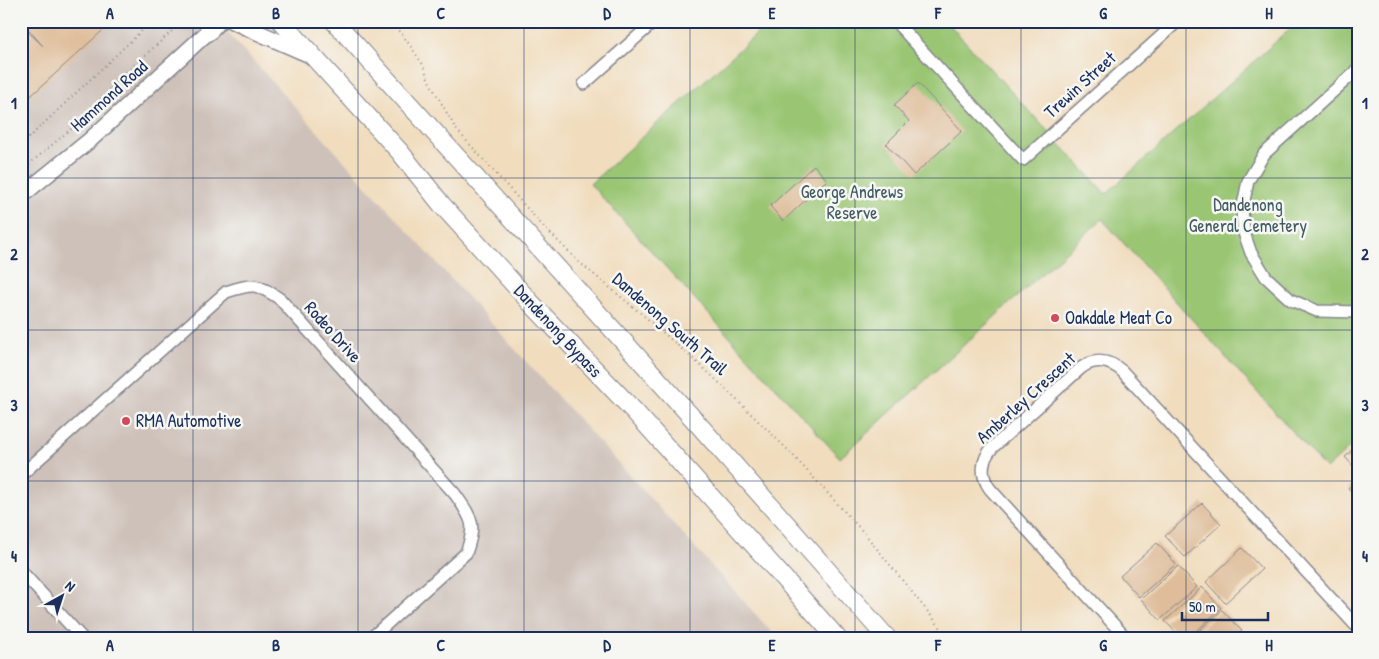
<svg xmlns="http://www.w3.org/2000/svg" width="1379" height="659" font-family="'Patrick Hand',sans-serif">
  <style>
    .industrial { fill: #cec1b9 }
    .green { fill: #9ac673; stroke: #5a7a68 }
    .building { fill: #dfbd9a }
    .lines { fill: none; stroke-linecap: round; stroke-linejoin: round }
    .minor-casing { stroke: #86868e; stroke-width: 14 }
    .major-casing { stroke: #86868e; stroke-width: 18 }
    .highway-casing { stroke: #86868e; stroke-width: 20 }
    .path { stroke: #86868e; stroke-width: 2; stroke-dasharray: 1 4; stroke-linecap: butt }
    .minor { stroke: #fff; stroke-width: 11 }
    .major { stroke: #fff; stroke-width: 15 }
    .highway { stroke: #fff; stroke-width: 18 }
    .grid { fill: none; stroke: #1b2f5e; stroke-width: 1; stroke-opacity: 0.55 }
    .poi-dot { fill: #d1495b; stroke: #f6f6f2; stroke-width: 2 }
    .labels { text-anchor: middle; stroke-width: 5; stroke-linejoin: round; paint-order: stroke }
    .street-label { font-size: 18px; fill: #1b2f5e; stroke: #f6f6f2 }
    .park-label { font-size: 18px; fill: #415c64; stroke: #f6f6f2 }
    .poi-label { font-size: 18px; fill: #1b2f5e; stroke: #f6f6f2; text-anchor: start }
    .neatline { fill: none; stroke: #1b2f5e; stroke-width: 2 }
    .grid-label { font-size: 16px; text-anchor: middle; font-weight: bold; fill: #1b2f5e }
  </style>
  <rect width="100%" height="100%" fill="#f6f6f2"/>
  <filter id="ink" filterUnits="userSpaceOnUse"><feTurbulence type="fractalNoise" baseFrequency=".02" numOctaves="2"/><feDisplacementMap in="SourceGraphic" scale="10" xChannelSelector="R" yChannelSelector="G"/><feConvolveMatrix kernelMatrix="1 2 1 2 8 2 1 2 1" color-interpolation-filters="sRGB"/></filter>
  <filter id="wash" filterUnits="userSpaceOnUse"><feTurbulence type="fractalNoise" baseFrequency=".0096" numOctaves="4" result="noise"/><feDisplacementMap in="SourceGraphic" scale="20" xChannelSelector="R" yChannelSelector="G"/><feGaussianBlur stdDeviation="1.12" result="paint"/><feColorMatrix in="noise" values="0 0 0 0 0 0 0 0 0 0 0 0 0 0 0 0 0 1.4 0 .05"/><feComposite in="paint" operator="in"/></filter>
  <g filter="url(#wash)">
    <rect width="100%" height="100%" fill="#f1ddbe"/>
    <path class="industrial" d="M21,21H217L777,638H21Z"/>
    <path class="green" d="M771,21H946L1106,194L1299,21H1358V440L1326,469L1102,219L840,458L590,184Z"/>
    <g id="blocks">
      <path class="building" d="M21,21H113L21,105V25L43,46Z
        M918,83L962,131L914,175L886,144L909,121L894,105Z
        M814,165L827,180L783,221L770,206Z
        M1358,445V471L1345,457Z
        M1358,480V499L1348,488Z
        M1202,503L1221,524L1185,557L1165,536Z
        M1157,543L1176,564L1139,597L1120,576Z
        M1242,548L1262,569L1225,603L1206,582Z
        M1178,566L1197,587L1160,620L1141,599Z
        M1202,587L1221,608L1189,638H1181L1165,621Z
        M1222,610L1242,631L1234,638H1191Z"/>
    </g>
  </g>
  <g filter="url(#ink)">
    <use href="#blocks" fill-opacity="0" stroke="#86868e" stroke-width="1"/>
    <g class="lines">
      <defs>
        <path id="minor" d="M895,21L1023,160L1178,21
          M1358,69L1264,154L1248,181L1242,210L1244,233L1251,253L1266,277L1291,300L1317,311L1358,312
          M584,84L655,21
          M21,475L226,292C254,283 256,283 280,299L455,494C472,519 477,523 466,553L371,638
          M21,571L82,638
          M1126,638L990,489C980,475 981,460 993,447L1081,368C1095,358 1109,360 1122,371L1358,628"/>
        <path id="major" d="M232,21L312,56
          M21,196L90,140L220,21"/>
        <path id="highway" d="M281,21L400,152L442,205L532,304L635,412L837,638
          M334,21L698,424L887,638
          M209,31L210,21"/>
      </defs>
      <use href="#minor" class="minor-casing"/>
      <use href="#major" class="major-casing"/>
      <use href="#highway" class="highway-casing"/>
      <path class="path" d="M387,21L402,34L422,63L430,83L456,129L542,225L579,262L650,321L709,373L788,450L865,534L949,638
        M21,145L152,21
        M21,171L84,118L119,79L183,21"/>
      <use href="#minor" class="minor"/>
      <use href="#major" class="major"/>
      <use href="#highway" class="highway"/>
    </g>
  </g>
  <path class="grid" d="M193,21V638M358,21V638M524,21V638M690,21V638M855,21V638M1021,21V638M1186,21V638M21,178H1358M21,330H1358M21,481H1358"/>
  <g class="poi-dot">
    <circle cx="1055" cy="318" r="5"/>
    <circle cx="126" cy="421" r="5"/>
  </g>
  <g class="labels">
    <g class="street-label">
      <text transform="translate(1080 85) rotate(-42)" y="6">Trewin Street</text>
      <text transform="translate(109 96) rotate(-42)" y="6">Hammond Road</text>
      <text transform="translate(670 324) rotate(41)" y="6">Dandenong South Trail</text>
      <text transform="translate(558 331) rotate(47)" y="6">Dandenong Bypass</text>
      <text transform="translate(333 332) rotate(48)" y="6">Rodeo Drive</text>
      <text transform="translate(1026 398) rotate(-42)" y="6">Amberley Crescent</text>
    </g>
    <g class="park-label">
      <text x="852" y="198">George Andrews<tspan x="852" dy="21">Reserve</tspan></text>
      <text x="1248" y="211">Dandenong<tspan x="1248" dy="21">General Cemetery</tspan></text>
    </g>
    <g class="poi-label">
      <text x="1065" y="324">Oakdale Meat Co</text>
      <text x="136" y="427">RMA Automotive</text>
    </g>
  </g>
  <rect width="1379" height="659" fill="none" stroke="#f6f6f2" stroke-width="55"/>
  <g transform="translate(62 596) rotate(39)" stroke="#f6f6f2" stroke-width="4" paint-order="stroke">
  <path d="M0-4L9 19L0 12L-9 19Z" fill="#1b2f5e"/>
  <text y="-8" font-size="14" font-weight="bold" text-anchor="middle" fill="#1b2f5e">N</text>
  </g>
  <path d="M1182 612v8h86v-8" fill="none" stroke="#1b2f5e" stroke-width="2.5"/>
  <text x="1189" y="612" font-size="15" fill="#1b2f5e" stroke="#f6f6f2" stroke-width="4" paint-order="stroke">50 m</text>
  <rect x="28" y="28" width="1324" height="604" class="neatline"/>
  <g class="grid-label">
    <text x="110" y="19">A</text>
    <text x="276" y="19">B</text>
    <text x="441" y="19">C</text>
    <text x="607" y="19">D</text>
    <text x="772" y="19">E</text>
    <text x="938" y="19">F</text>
    <text x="1103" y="19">G</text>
    <text x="1269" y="19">H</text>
    <text x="14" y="109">1</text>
    <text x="1365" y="109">1</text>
    <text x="14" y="260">2</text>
    <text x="1365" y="260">2</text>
    <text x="14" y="411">3</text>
    <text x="1365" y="411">3</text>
    <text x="14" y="562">4</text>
    <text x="1365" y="562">4</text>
    <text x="110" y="651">A</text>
    <text x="276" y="651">B</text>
    <text x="441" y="651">C</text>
    <text x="607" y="651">D</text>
    <text x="772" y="651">E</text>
    <text x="938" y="651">F</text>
    <text x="1103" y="651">G</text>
    <text x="1269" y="651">H</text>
  </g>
</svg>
